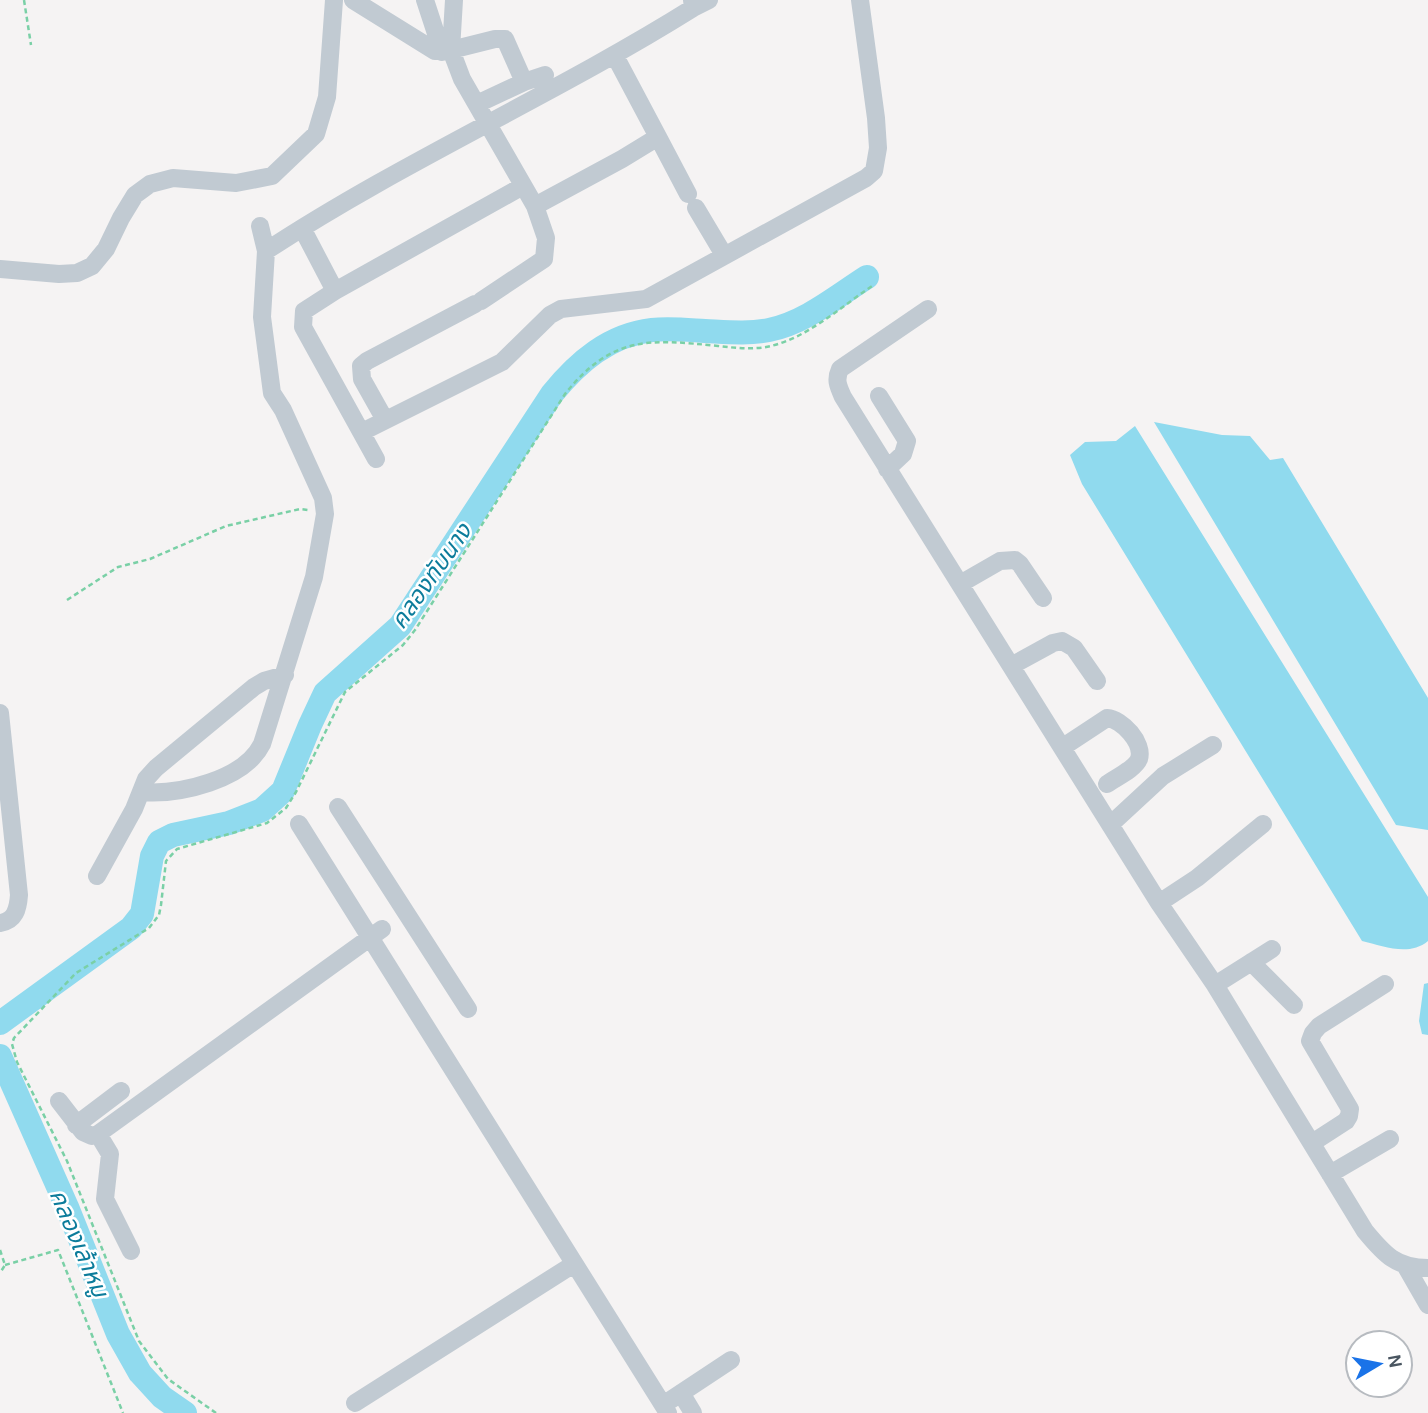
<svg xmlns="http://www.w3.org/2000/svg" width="1428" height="1413" font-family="Karla,'Noto Sans Thai',sans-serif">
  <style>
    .water { fill: #90daee }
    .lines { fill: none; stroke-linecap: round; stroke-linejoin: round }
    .river { stroke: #90daee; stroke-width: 24 }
    .path { stroke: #7ad0a6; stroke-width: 2.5; stroke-dasharray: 5 3.5; stroke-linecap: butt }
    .minor { stroke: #c1cad2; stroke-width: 18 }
    .labels { text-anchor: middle; stroke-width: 5; stroke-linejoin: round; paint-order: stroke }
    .water-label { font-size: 24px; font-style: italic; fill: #0c7c9b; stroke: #fff }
  </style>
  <rect width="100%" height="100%" fill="#f5f3f3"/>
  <path class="water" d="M1154,422L1222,435L1250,436L1270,460L1283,458L1428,698V830L1396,825Z
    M1135,426L1428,897V941C1409,957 1383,946 1362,941L1082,484L1070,455L1085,442L1116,441Z
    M1428,983V1035L1422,1034L1419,1021L1424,984Z"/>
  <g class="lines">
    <path class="river" d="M0,1023L131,928L142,914L152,856L159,842L173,835L229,823L262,810L283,791L310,725L325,693L400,626L552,394C578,362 609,335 652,330C669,328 688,330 705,331C727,332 748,334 769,330C805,323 837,296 867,277
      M0,1056L67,1207L118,1334L140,1373L162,1397L185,1413"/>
    <path class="path" d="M24,0L31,45
      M67,600L118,567L150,559L226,526L300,509L308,510
      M0,1250L5,1265L0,1273
      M5,1265L58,1250L123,1413
      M216,1413L168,1379L139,1341L67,1161L17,1062L12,1044L14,1038L76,973L149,928L159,915L161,905L166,861L177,849L267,823L286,808L296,792L345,692L403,645L415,630L565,394C612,335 650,339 718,346C736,348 754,350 771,346C808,337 841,307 872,286"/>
    <path class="minor" d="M353,0L435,51L451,50L462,79L535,206
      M425,0L442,52
      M454,0L451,50L495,39H505L524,82
      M693,8L709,0
      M477,104L524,82L545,75
      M658,137L688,194
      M696,208L724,255
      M302,228L335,291L523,186
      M266,251C403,161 554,95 693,8L692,0
      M0,269L59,274L77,273L92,266L106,249L121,218L135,195L150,184L173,178L236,183L272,176L316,134L327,97L334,0
      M335,291L304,311L303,327L376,459
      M481,301L544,259L546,238L535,206L622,159L658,137L615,56
      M928,309L840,369C835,380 838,386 843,397L1159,903L1215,985L1365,1231C1384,1254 1396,1268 1428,1268
      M879,396L907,441L903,454L887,469
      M385,420L362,379L361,366L367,361L475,304
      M362,432L502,362L550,315L561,309L646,299L866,178L874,171L878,148L876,118L860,0
      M960,584L1000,561L1015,560L1020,564L1043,598
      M1011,666L1053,643L1062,641L1074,648L1097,681
      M0,713L19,895C18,909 15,921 0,923
      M1063,747L1107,718C1122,719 1144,743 1139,759C1135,769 1115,778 1107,784
      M141,792C180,795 244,780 262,744L314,577L325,514L323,498L283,410L272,393L262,317L266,251L260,226
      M338,807L468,1009
      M299,824L668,1413
      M1110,825L1163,776L1213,745
      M97,876L134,809L146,779L156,768L254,687L264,681L285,675
      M1159,903L1197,878L1263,824
      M1251,962L1294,1005
      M1215,985L1272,949
      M59,1101L83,1132L92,1136L98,1134L382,929
      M76,1125L121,1091
      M98,1134L110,1154L105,1199L131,1251
      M1312,1143L1346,1121L1349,1116L1350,1109L1310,1041L1313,1033L1319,1026L1385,984
      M1330,1174L1390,1139
      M1405,1265L1428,1305
      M681,1393L693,1413
      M355,1403L574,1264
      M663,1405L731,1360"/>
  </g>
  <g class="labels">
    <g class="water-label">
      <text transform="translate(431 576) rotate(-55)" y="8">คลองทับนาง</text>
      <text transform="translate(79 1243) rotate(67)" y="8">คลองเล้าหมู</text>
    </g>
  </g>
  <g transform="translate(1379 1364) rotate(80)"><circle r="33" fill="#ffffff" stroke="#b7bbc0" stroke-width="2"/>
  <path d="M0-5L12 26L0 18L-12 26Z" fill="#1a73e8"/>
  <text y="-10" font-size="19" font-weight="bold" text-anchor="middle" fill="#4a5661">N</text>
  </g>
</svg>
